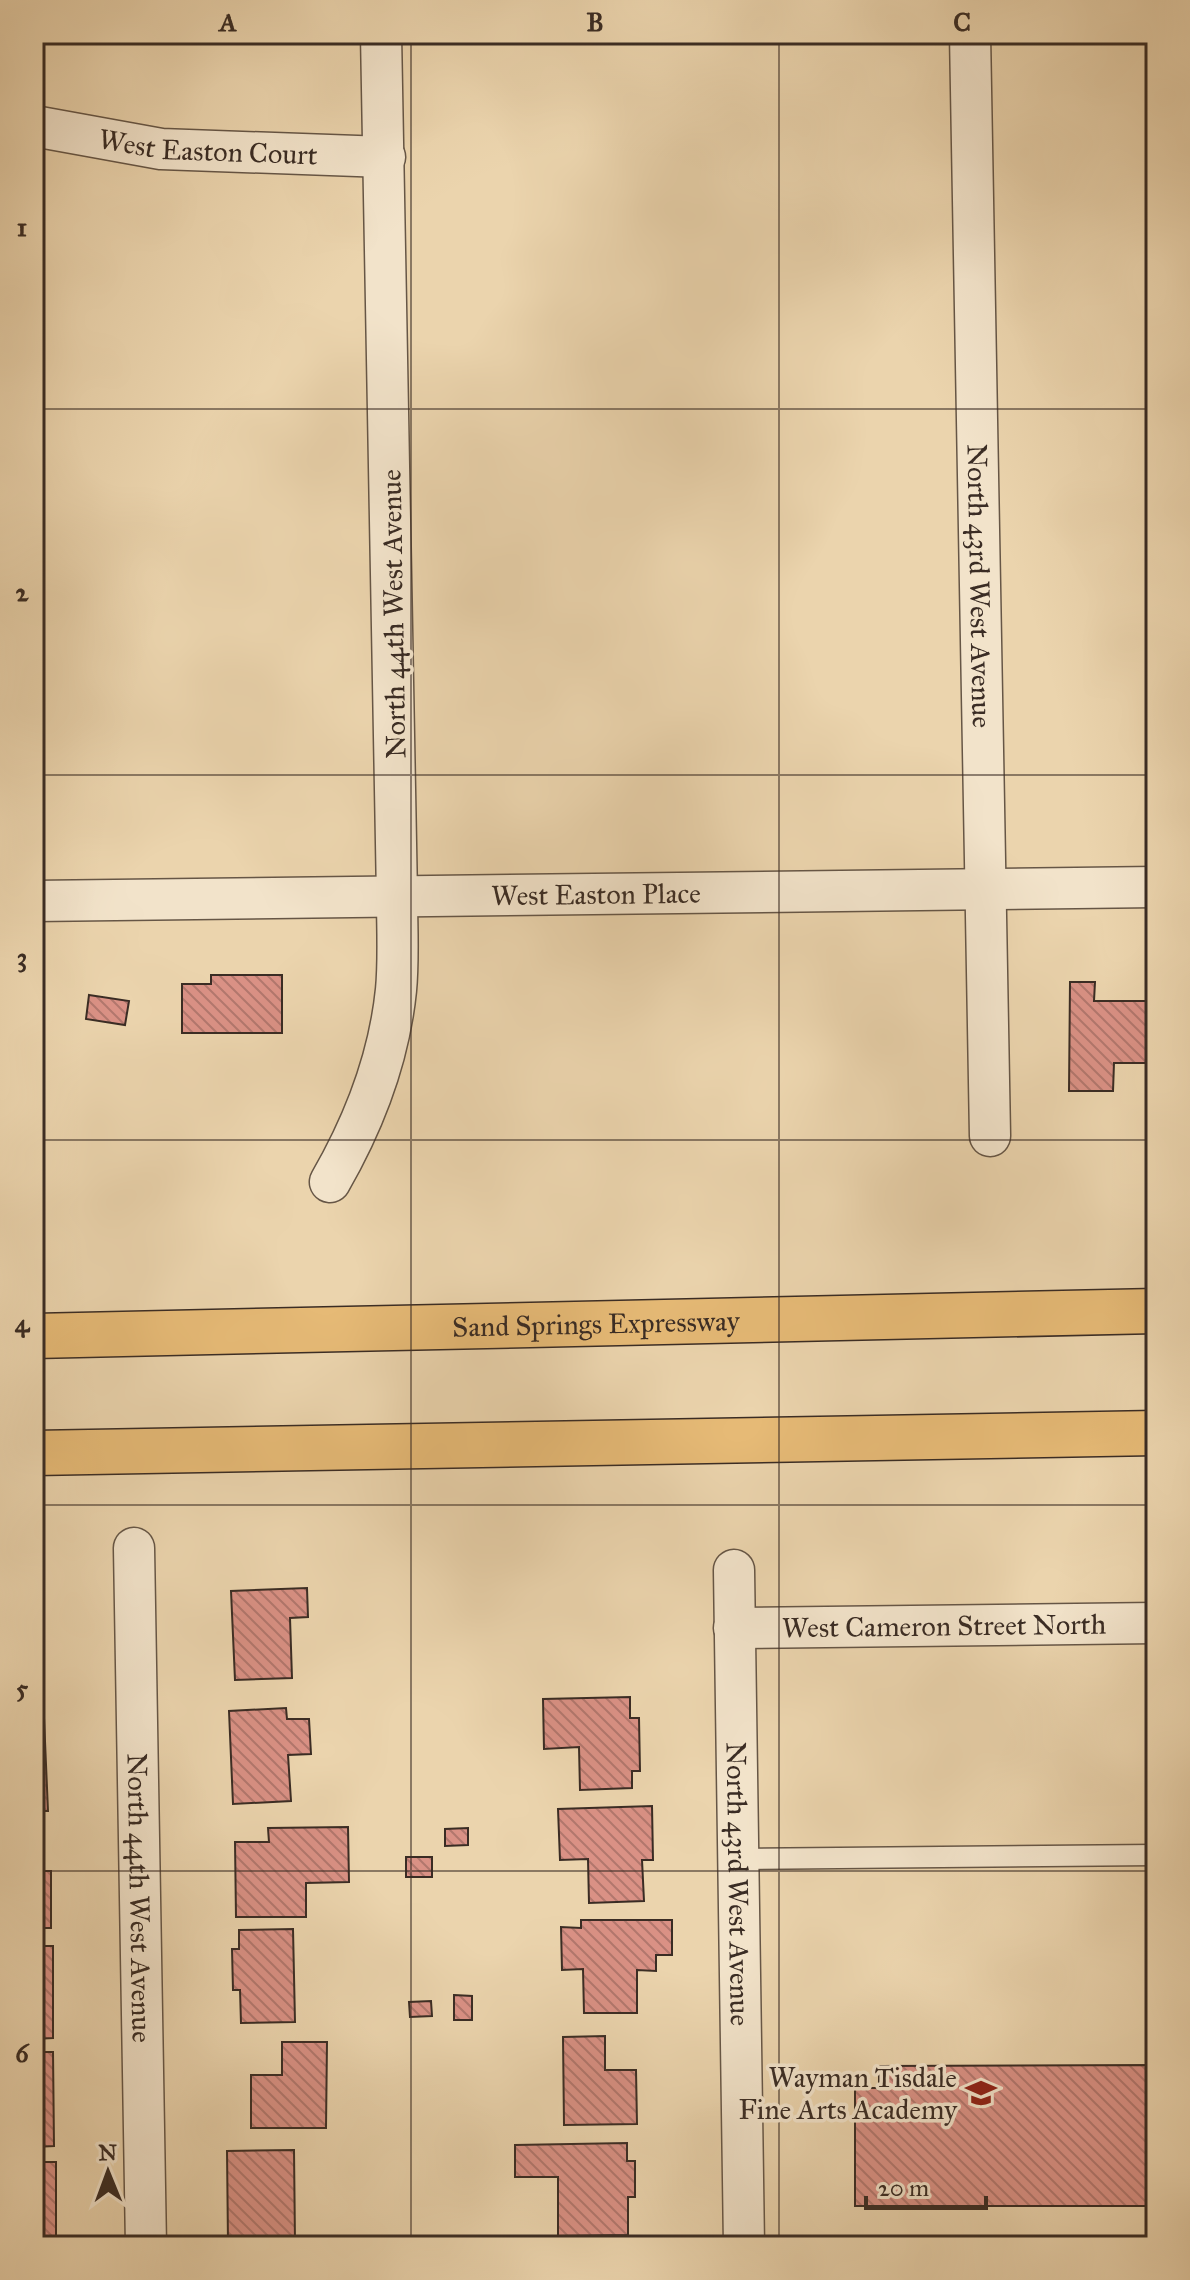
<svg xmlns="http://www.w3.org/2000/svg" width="1190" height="2280" font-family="'IM FELL Great Primer',serif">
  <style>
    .building { fill: url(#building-back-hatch); stroke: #3a2c24; stroke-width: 2 }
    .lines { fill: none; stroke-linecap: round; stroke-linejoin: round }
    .lane-casing { stroke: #665646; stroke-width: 23 }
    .street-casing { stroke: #665646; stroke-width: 43 }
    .highway-casing { stroke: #3a2c24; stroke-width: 47 }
    .lane { stroke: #f2e3ca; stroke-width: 20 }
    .street { stroke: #f2e3ca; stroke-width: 40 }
    .highway { stroke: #e6ba76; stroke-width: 44 }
    .grid { fill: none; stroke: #3a2c24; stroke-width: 2; stroke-opacity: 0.55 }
    .labels { text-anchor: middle; stroke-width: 7; stroke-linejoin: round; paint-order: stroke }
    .street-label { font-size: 28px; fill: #3a2c24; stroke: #f2e3ca }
    .poi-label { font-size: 28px; fill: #3a2c24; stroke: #f2e3ca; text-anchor: end }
    .neatline { fill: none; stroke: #3a2c24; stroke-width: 3 }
    .grid-label { font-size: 26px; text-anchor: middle; font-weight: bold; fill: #3a2c24 }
  </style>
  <defs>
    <pattern id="building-back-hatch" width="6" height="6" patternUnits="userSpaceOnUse" patternTransform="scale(2)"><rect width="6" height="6" fill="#da9185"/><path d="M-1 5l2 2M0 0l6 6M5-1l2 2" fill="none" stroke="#b2776d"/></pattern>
  </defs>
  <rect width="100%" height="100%" fill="#ebd4ad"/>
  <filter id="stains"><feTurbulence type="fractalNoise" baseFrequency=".0025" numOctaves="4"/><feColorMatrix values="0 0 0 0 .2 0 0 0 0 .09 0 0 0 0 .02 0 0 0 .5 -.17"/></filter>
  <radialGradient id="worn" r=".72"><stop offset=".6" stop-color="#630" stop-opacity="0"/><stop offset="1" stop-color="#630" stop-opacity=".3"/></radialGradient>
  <path class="building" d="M211,975H282V1033H182V984H211Z
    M1070,982H1095L1094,1001H1148L1147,1063H1114L1113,1091H1069Z
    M89,995L129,1001L125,1025L86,1019Z
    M34,1581L36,1628H43L44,1653H37L38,1673H34Z
    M307,1588L308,1617L290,1618L292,1678L235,1680L231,1591Z
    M630,1697V1718H639L640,1771H632V1788L580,1790L579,1747L544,1749L543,1699Z
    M286,1708L287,1719H309L311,1754L288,1755L291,1801L233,1804L229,1711Z
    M34,1718H44L48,1811H34Z
    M652,1806L653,1860H642L644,1901L589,1903L588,1859L560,1860L558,1809Z
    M348,1827L349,1882L306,1883V1917H236L235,1842H269L268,1828Z
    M468,1828V1845L445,1846V1829Z
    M406,1857H432V1877H406Z
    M34,1871H51V1928H34Z
    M581,1920H672V1955H656V1971L637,1970V2013H584L583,1969L562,1970L561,1927L581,1928Z
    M293,1929L295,2022L241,2023L240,1990H233L232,1949H239V1930Z
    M34,1946H53V2038L34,2039Z
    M454,1995L472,1996V2020H454Z
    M431,2001L432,2016L410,2017L409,2002Z
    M605,2036V2070H636L637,2124L564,2125L563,2037Z
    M282,2042H327L326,2128H251V2075H282Z
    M34,2052H53L54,2146L34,2147Z
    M1156,2065V2206H855V2088H879V2066Z
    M627,2143V2161H635V2197H628V2235L558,2236V2177H515V2145Z
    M294,2150L295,2242L228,2243L227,2151Z
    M34,2162H56V2246H34Z"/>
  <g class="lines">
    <defs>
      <path id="lane" d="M738,1859L1156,1855"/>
      <g id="street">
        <path id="s1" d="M970,34L990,1136"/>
        <path id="s2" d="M34,126L161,149L385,157"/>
        <path id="s3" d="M34,901L1156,887"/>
        <path d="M330,1182C364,1123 389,1059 396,990C399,959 397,927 397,897L381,34"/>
        <path id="s4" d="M134,1548L146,2246"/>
        <path id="s5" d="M734,1570L744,2246"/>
        <path id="s6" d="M734,1628L1156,1623"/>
      </g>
      <g id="highway">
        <path id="s7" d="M34,1336L1156,1311"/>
        <path d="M34,1453L1156,1433"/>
      </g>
    </defs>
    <use href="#lane" class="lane-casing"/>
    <use href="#street" class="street-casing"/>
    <use href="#highway" class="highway-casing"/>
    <use href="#lane" class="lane"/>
    <use href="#street" class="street"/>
    <use href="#highway" class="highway"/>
  </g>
  <path class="grid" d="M411,34V2246M779,34V2246M34,409H1156M34,775H1156M34,1140H1156M34,1505H1156M34,1871H1156"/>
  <defs>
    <symbol id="school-bare" viewBox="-9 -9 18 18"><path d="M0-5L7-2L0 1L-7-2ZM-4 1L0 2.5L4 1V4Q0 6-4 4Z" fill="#8f2418" stroke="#f2e3ca" stroke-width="2.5" paint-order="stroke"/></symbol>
  </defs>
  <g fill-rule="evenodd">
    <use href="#school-bare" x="959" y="2071" width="44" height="44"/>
  </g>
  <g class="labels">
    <g class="street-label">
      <text dy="10" stroke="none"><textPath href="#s2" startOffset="176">West Easton Court</textPath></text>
      <text dy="10" stroke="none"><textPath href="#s1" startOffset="552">North 43rd West Avenue</textPath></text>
      <text transform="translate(393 614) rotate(-91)" y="10">North 44th West Avenue</text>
      <text dy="10" stroke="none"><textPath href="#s3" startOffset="562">West Easton Place</textPath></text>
      <text dy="10" stroke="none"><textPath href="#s7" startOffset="562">Sand Springs Expressway</textPath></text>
      <text dy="10" stroke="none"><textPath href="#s6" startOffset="210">West Cameron Street North</textPath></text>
      <text dy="10" stroke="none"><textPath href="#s5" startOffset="314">North 43rd West Avenue</textPath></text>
      <text dy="10" stroke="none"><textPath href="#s4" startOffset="350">North 44th West Avenue</textPath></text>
    </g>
    <g class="poi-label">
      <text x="957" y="2087">Wayman Tisdale<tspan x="957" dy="32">Fine Arts Academy</tspan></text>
    </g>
  </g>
  <rect width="1190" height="2280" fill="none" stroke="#ebd4ad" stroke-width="88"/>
  <g transform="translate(108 2172) rotate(359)" stroke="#f2e3ca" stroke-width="6" paint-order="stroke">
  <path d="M0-6L14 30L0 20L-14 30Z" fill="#3a2c24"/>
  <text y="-12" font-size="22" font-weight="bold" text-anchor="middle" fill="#3a2c24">N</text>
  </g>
  <path d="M866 2196v12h120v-12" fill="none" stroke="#3a2c24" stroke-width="4"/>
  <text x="878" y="2196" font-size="24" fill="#3a2c24" stroke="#f2e3ca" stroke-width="6" paint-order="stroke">20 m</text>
  <rect x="44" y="44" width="1102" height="2192" class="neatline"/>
  <g class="grid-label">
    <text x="228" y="31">A</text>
    <text x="595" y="31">B</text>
    <text x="962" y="31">C</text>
    <text x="22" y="236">1</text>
    <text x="22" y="601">2</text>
    <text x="22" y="966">3</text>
    <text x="22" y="1332">4</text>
    <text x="22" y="1697">5</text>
    <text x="22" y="2062">6</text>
  </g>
  <rect width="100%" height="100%" filter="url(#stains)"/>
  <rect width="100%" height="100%" fill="url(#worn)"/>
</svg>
